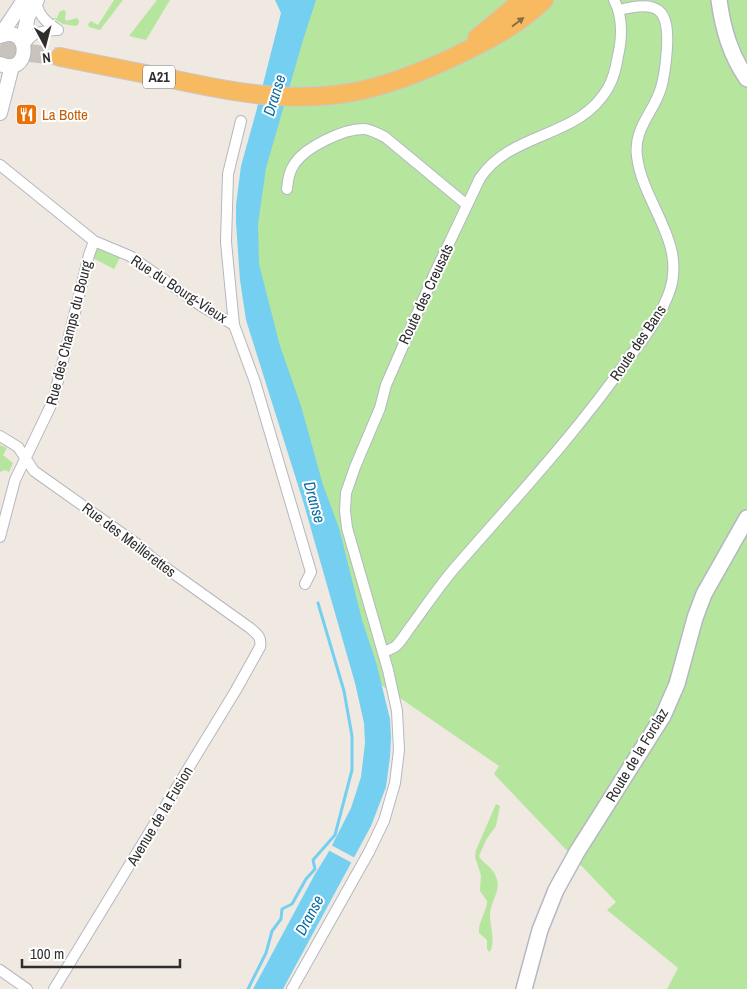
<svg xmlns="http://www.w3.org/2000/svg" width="747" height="989" font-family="'Archivo Narrow',sans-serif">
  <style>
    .green { fill: #b6e59e }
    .water { fill: #75cff0 }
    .pier { fill: #efe9e1 }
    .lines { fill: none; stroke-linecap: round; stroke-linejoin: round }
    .stream { stroke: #75cff0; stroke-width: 3 }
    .trunk-tunnel { stroke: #c8c4bd; stroke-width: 18; stroke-dasharray: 18 9; stroke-linecap: butt }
    .minor-casing { stroke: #b4b7c1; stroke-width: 12 }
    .tertiary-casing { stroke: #b4b7c1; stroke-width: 16 }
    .secondary-casing { stroke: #b4b7c1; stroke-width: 18 }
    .trunk-casing { stroke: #c9c9c9; stroke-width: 20 }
    .minor { stroke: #fff; stroke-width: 10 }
    .tertiary { stroke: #fff; stroke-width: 14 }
    .secondary { stroke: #fff; stroke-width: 15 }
    .trunk { stroke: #f8ba60; stroke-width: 18 }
    .oneway { fill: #896d44 }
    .labels { text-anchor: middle; stroke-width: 4; stroke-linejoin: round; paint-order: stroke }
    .shield { fill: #fff; stroke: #6d6d6d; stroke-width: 1 }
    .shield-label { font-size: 14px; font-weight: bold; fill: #2e2e2e }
    .food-label { font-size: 15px; fill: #c56008; stroke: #fff; text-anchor: start }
    .street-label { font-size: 15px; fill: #2e2e2e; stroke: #fff }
    .water-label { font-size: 16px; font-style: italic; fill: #0d6fa3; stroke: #fff }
  </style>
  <rect width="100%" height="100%" fill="#efe9e1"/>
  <path class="green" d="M114,0H123L100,30L89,27L88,24L91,21L98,25Z
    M157,0H170L146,40L129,36Z
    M297,0H747V989H667L678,968L607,910L616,902L494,774L499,766L365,674L251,260L250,226Z
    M64,10L66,12L65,18L66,21L77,18L79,21L78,25L75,26L63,24L52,18H57L60,11Z
    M-1 50a9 9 0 1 1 18 0a9 9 0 1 1-18 0Z
    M97,249H104L122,254L114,269L91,257L93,252Z
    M0,445L7,448L3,455L13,463L9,472L5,470L0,472Z
    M496,804L500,806L496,826L486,840L479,856C483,864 493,867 496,877C502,891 490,901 490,915C490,927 495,938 491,950L489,952L487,949V940L479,933C478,921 487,912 487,901L480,891L481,875L475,857L476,850Z"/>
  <path class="water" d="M275,0H316L303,40L266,168L258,224L259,264L280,346L301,406L323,485L339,528L362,620L376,662L390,719L391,738L390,757L386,787L371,826L283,989H253L315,874L328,853L351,808L361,777L365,743L364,723L355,683L303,501L246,320L240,280L236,223V205L241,166L256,112L281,13Z"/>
  <path class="pier" d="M331,845L357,859L354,864L328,850Z"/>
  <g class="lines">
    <path class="stream" d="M248,989L266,953L272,931L281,919L282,909L292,904L306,879L315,869L313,860L335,835L352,770V736L344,691L318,603"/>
    <path class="trunk-tunnel" d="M0,49L60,57"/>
    <defs>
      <path id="minor" d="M36,2C39,16 46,22 58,30
        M24,46C32,31 42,31 58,30
        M0,165L94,241L130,256L203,307L234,325L255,382L311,572L305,584
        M287,189C288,180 289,171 295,163C306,147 343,129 363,129C371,129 378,134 385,137L467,205
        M234,325L226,242L228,174L241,121
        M0,436L18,447L34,471L137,544L152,558L250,628C257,634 262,637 260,647L236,690L54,989
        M0,537L15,480L53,401L89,255L94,241
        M383,652C388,650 393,649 397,645C403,639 407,631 412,625C425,607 438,588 453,570C512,502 574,436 626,362C643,339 661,317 670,290C686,241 642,202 637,156C633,129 654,112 661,88C665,75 666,62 667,48C669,9 659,0 619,10
        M0,970L27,989
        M292,989L369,852L384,821L395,783L399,750L397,711L388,670L347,528L345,511L346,493L355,467L380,408L386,385L434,275L480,178C513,130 579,139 608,88C614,78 616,67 618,56C622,38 623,17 614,0"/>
      <path id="tertiary" d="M0,36C32,23 31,78 0,64
        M0,36L24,0
        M22,42L28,16L37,0
        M0,113L12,66"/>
      <path id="secondary" d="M719,0C723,29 730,54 747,79
        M524,989L540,930L556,890L577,852L663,716L677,684L695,618L704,594L747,518"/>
      <path id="trunk" d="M477,38L523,0
        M60,57C99,65 137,72 176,80C228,91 279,101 333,95C372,91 409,77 445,61C481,44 515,28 544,0"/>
    </defs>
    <use href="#minor" class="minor-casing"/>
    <use href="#tertiary" class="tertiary-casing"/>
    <use href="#secondary" class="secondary-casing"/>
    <use href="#trunk" class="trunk-casing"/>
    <use href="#minor" class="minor"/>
    <use href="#tertiary" class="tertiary"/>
    <use href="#secondary" class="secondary"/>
    <use href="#trunk" class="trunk"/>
  </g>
  <defs><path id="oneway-solid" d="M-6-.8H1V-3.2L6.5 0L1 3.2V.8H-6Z" transform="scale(1.25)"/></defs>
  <use class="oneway" href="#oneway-solid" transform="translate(518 22) rotate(-37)"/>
  <defs>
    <symbol id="restaurant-square" viewBox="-11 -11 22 22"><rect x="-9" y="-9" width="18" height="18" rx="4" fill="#e8710a" stroke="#fff"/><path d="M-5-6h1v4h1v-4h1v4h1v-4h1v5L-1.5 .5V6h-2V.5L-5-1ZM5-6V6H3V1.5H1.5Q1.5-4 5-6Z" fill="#fff"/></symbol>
  </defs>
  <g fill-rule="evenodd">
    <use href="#restaurant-square" x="14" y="102" width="25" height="25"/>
  </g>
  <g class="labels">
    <rect class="shield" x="143" y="65.5" width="32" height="23" rx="4"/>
    <g class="shield-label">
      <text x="159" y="82">A21</text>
    </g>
    <g class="food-label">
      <text x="42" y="120">La Botte</text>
    </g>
    <g class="street-label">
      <text transform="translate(179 289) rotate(33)" y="5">Rue du Bourg-Vieux</text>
      <text transform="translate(426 294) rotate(-65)" y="5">Route des Creusats</text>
      <text transform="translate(69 333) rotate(-76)" y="5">Rue des Champs du Bourg</text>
      <text transform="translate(638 343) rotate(-56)" y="5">Route des Bans</text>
      <text transform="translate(129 540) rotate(37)" y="5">Rue des Meillerettes</text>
      <text transform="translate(637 755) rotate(-59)" y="5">Route de la Forclaz</text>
      <text transform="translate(160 816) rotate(-59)" y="5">Avenue de la Fusion</text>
    </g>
    <g class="water-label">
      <text transform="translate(274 95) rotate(-73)" y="6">Dranse</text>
      <text transform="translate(315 502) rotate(74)" y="6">Dranse</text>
      <text transform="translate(309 915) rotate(-62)" y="6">Dranse</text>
    </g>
  </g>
  <g transform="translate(45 45) rotate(173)" stroke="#ffffff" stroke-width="4" paint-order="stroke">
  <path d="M0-4L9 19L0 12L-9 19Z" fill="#2e2e2e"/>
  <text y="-8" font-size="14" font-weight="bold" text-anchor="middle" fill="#2e2e2e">N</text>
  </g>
  <path d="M22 959v8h158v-8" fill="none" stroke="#2e2e2e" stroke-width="2.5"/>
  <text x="30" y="959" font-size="15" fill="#2e2e2e" stroke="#ffffff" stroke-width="4" paint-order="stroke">100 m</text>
</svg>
